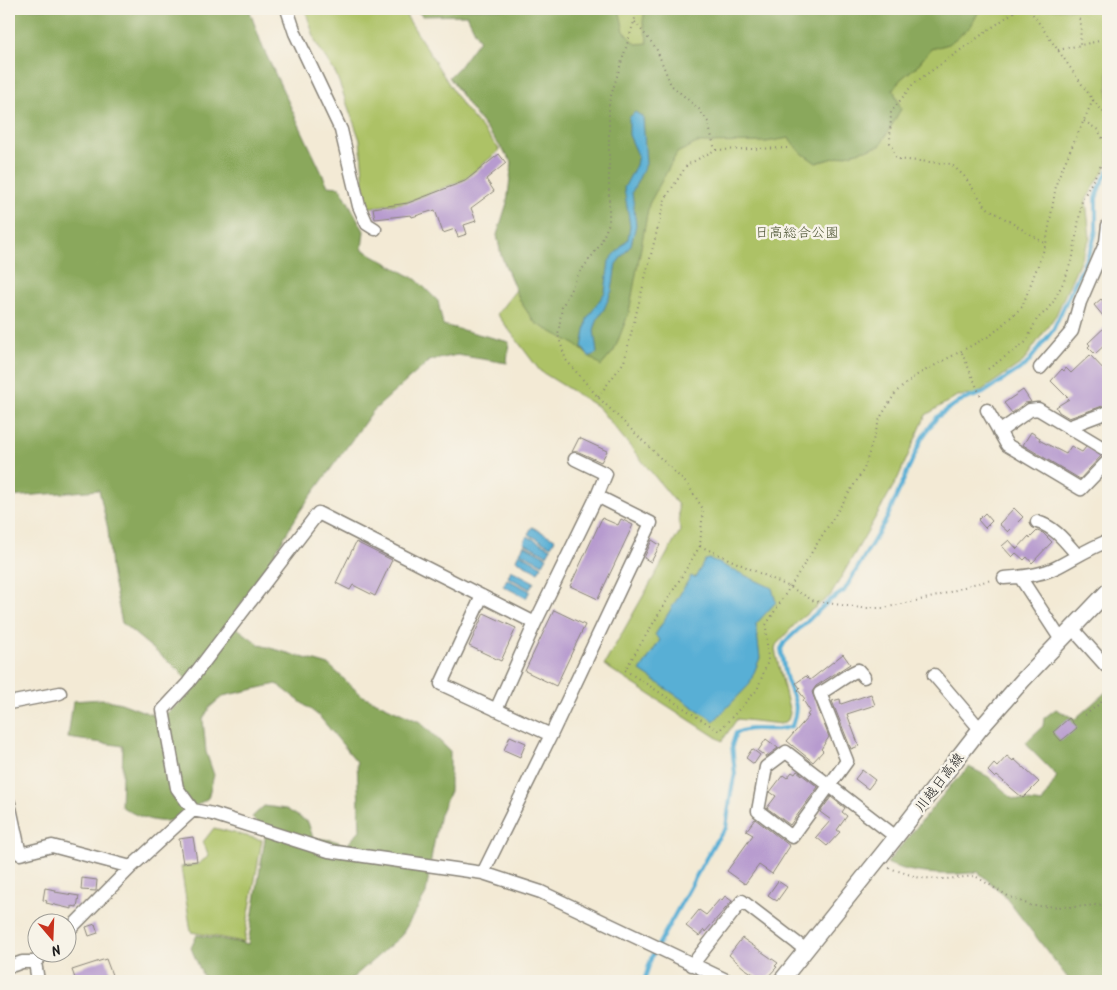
<svg xmlns="http://www.w3.org/2000/svg" width="1117" height="990" font-family="Kalam,'Klee One',sans-serif">
  <style>
    .green { fill: #adc266; stroke: #646f41 }
    .forest { fill: #8aa85b; stroke: #53623c }
    .water { fill: #58afd5; stroke: #3a6678 }
    .lines { fill: none; stroke-linecap: round; stroke-linejoin: round }
    .stream { stroke: #58afd5; stroke-width: 4 }
    .building { fill: #b79bcf }
    .minor-casing { stroke: #888378; stroke-width: 15 }
    .major-casing { stroke: #888378; stroke-width: 18 }
    .path { stroke: #888378; stroke-width: 2; stroke-dasharray: 1 4; stroke-linecap: butt }
    .minor { stroke: #fff; stroke-width: 12 }
    .major { stroke: #fff; stroke-width: 15 }
    .labels { text-anchor: middle; stroke-width: 5; stroke-linejoin: round; paint-order: stroke }
    .park-label { font-size: 14px; fill: #4f5636; stroke: #f7f3e8 }
    .street-label { font-size: 14px; fill: #1c1c1c; stroke: #f7f3e8 }
  </style>
  <rect width="100%" height="100%" fill="#f7f3e8"/>
  <filter id="ink" filterUnits="userSpaceOnUse"><feTurbulence type="fractalNoise" baseFrequency=".02" numOctaves="2"/><feDisplacementMap in="SourceGraphic" scale="10" xChannelSelector="R" yChannelSelector="G"/><feConvolveMatrix kernelMatrix="1 2 1 2 8 2 1 2 1" color-interpolation-filters="sRGB"/></filter>
  <filter id="wash" filterUnits="userSpaceOnUse"><feTurbulence type="fractalNoise" baseFrequency=".0096" numOctaves="4" result="noise"/><feDisplacementMap in="SourceGraphic" scale="20" xChannelSelector="R" yChannelSelector="G"/><feGaussianBlur stdDeviation="1.12" result="paint"/><feColorMatrix in="noise" values="0 0 0 0 0 0 0 0 0 0 0 0 0 0 0 0 0 1.4 0 .05"/><feComposite in="paint" operator="in"/></filter>
  <g filter="url(#wash)">
    <rect width="100%" height="100%" fill="#f3ead5"/>
    <path class="green" d="M305,9H402L462,105L500,150L464,180L407,202L366,208L360,140L336,74L316,43Z
      M582,9H1108V164L1086,200L1090,238L1056,315L1023,362L975,395L957,396L926,415L898,478L831,595L799,620L776,645L775,650L790,713L788,720L781,724L737,719L722,741L604,665L680,531L678,505L598,407L540,371L497,314L575,215Z
      M214,828L262,840L244,942L191,932L181,867L198,864L209,856L203,842Z"/>
    <path class="forest" d="M9,9H249L263,48L328,186L340,187L364,231L362,249L417,280L438,301L443,325L509,342L507,363L457,355L429,361L373,411L300,511L269,563L229,622L260,645L329,665L361,695L420,722L450,751V791L440,814L432,853L426,894L401,936L349,981H205L191,948L197,935L248,944L266,832L252,817L264,806L286,809L308,822L313,838L332,840L347,845L360,830L357,762L319,716L277,684L223,696L210,707L203,719L206,752L214,775L208,798C197,805 185,814 174,819C159,826 133,815 121,806L123,746L68,738L73,701L102,699L121,703L161,718L188,696L193,686L177,669L122,623L111,570L108,529L99,490L9,497Z
      M415,9H619L624,31L636,44L648,43L643,22L645,9H980L971,26L949,44L931,49L917,66L901,79L893,89L901,109L880,146L816,163L799,151L789,138L766,142L697,143L677,153L649,204L629,312L614,351L601,366L576,345L535,323L520,301L501,255L497,235L507,203L512,162L471,109L449,77L459,67L479,40L467,15L422,16Z
      M1108,690V981H1070L1003,894L978,872C951,876 911,875 887,863L952,784L969,767L989,777L1013,799L1042,803L1057,776L1031,750L1026,742L1043,726L1044,718L1056,709L1075,719Z"/>
    <path class="water" d="M635,112L643,117L646,164L632,192L636,225L631,245L616,264L612,291L604,309L598,318L594,330L597,353L589,357L582,347L587,319L605,292L609,261L628,239L630,226L624,188L636,165L638,155L629,135V118Z
      M532,527L555,539L551,546L528,534Z
      M527,536L551,548L547,555L524,543Z
      M524,545L547,557L543,564L520,552Z
      M519,553L542,566L538,572L516,560Z
      M710,559L772,588L776,602L756,624L760,658L749,685L714,721L640,671L660,640L655,635L691,576L695,578L705,560Z
      M511,570L534,582L530,589L508,577Z
      M507,579L530,591L526,598L503,586Z"/>
    <g class="lines">
      <path class="stream" d="M644,981L652,956L715,842L726,828L731,792L735,774L732,745L736,733C753,724 774,734 792,726C800,702 794,702 787,680C784,670 783,659 781,649L785,642L829,601L844,591L887,518L922,438L937,417L960,401L983,393L1026,365L1053,330L1092,246L1096,230V198L1100,186L1108,171"/>
    </g>
    <g id="blocks">
      <path class="building" d="M499,154L506,163L486,179L494,191L471,208L476,221L464,225L467,234L458,237L455,229L443,233L435,210L412,217L411,215L375,219L373,208L408,203L465,181Z
        M1101,299L1108,307V322L1094,305Z
        M1108,324V342L1095,354L1088,347L1090,345L1088,343Z
        M1090,355L1108,374V404L1069,418L1059,412L1056,407L1069,399L1051,381L1062,369L1064,371L1066,368L1071,373Z
        M1023,390L1031,402L1025,403L1012,413L1004,403Z
        M1031,432L1040,438L1039,440L1066,454L1071,446L1082,452L1086,447L1101,456L1080,479L1023,445Z
        M579,438L607,451L601,462L579,452H572Z
        M1014,508L1023,517L1008,532L999,524Z
        M985,513L992,521L985,528L978,520Z
        M602,518L618,525L621,519L633,525L598,599L570,586Z
        M1037,531L1043,533L1052,542L1032,563L1027,557L1024,560L1016,553L1012,557L1002,546L1009,540L1017,549L1029,536L1030,538Z
        M652,540L660,545L651,562L644,558Z
        M356,542L392,560L375,596L353,585L350,590L336,583Z
        M554,610L585,625L556,686L525,671Z
        M484,613L516,628L501,661L469,646Z
        M843,654L850,664L816,686L812,692L829,737L821,749L823,751L813,762L787,741L809,716L807,715L810,711L803,700L805,699L798,690L800,688L796,683L806,676L810,680Z
        M871,694L875,705L847,714L859,746L851,749L832,701L840,699L841,704Z
        M1069,718L1077,728L1061,741L1053,732Z
        M510,736L526,743L520,757L504,750Z
        M766,739L778,748L766,757L758,751Z
        M752,749L760,755L754,764L746,758Z
        M1007,756L1013,761L1014,759L1039,782L1023,798L997,776L995,778L988,771L994,764L997,767Z
        M862,770L875,780L868,789L855,779Z
        M797,771L818,787L790,825L767,808L776,796L770,792L783,775L787,778L792,772L795,774Z
        M831,797L845,808L842,812L847,816L837,830L840,832L827,846L816,837L831,820L820,812Z
        M755,819L790,846L772,874L759,865L745,884L727,871L753,835L746,831Z
        M193,837L197,861L183,863L179,839Z
        M82,878L97,880L96,891L81,890Z
        M778,881L787,887L777,901L768,895Z
        M45,888L56,890L55,892L79,896L77,907L72,906V909L46,903L47,901L43,900Z
        M725,896L732,901L705,932L704,930L699,936L686,926L699,910L706,915L720,899L722,900Z
        M95,924L98,933L89,936L86,927Z
        M742,938L778,963L775,966L777,967L764,981L744,968L729,955Z
        M106,959L112,975L95,981H76L72,970Z"/>
    </g>
  </g>
  <g filter="url(#ink)">
    <use href="#blocks" fill-opacity="0" stroke="#888378" stroke-width="1"/>
    <g class="lines">
      <defs>
        <path id="minor" d="M287,9L295,33L341,130L359,206L367,224L375,229
          M1040,368L1072,331L1080,302L1106,242L1108,225
          M987,410L1007,445L1081,489L1108,461
          M1068,427L1108,412
          M999,432L1030,410L1038,409L1108,451
          M1037,522C1055,527 1065,541 1077,555
          M1020,577L1061,640
          M1004,578C1020,577 1041,575 1055,568C1073,559 1089,548 1108,541
          M482,596L441,684L551,735
          M535,623L318,513L188,683L163,710L177,788L193,810L213,814L329,851L483,873L541,892L728,981
          M1072,628L1106,666
          M934,675L980,729
          M864,677L858,670C844,676 834,686 820,693L847,761L792,837L758,811L766,767L786,752L896,837
          M9,703L60,693
          M496,710L535,623L597,496L606,474L575,459
          M9,803L20,854L52,846L131,867
          M483,873L551,735L651,523L597,496
          M68,931L131,867L193,810
          M14,965L22,962H35
          M692,965L742,901L806,950
          M38,981L35,962L45,952"/>
        <path id="major" d="M781,981L896,837L980,729L1023,680L1108,591"/>
      </defs>
      <use href="#minor" class="minor-casing"/>
      <use href="#major" class="major-casing"/>
      <path class="path" d="M638,9L609,102V223L600,245L578,275L562,307L558,335L566,360L598,397L688,485L703,509L700,546L625,670L719,731L757,690L768,661L766,625L864,469L880,418L896,392L915,376L991,335L1022,307L1046,244L1057,180L1093,100L1029,9
        M1018,9L913,84L891,112L890,143L897,159L951,164L964,176L986,207L1046,244
        M1077,9L1081,25L1080,45
        M635,22L656,48L671,85L700,110L708,122L715,150
        M1058,50L1108,39
        M1093,100L1106,115L1108,113
        M1084,121L1098,130L1108,148
        M962,353L982,399
        M988,369L1026,342L1037,319L1046,311L1053,302L1065,279L1073,256L1082,200L1106,156L1108,149
        M598,397L624,362L665,199L687,165L715,150L787,148
        M700,546L790,587L814,601L861,608H884L938,596L973,584L992,580
        M1085,715L1108,697
        M889,868L920,878L945,879L975,876L1008,896L1032,906L1074,907L1108,904"/>
      <use href="#minor" class="minor"/>
      <use href="#major" class="major"/>
    </g>
  </g>
  <g class="labels">
    <g class="park-label">
      <text x="797" y="237">日高総合公園</text>
    </g>
    <g class="street-label">
      <text transform="translate(939 782) rotate(-52)" y="5">川越日高線</text>
    </g>
  </g>
  <rect width="1117" height="990" fill="none" stroke="#f7f3e8" stroke-width="30"/>
  <g transform="translate(52 938) rotate(161)"><circle r="24" fill="#f7f3e8" stroke="#9f9d96"/>
  <path d="M0-4L9 19L0 12L-9 19Z" fill="#c8321e"/>
  <text y="-8" font-size="14" font-weight="bold" text-anchor="middle" fill="#1c1c1c">N</text>
  </g>
</svg>
